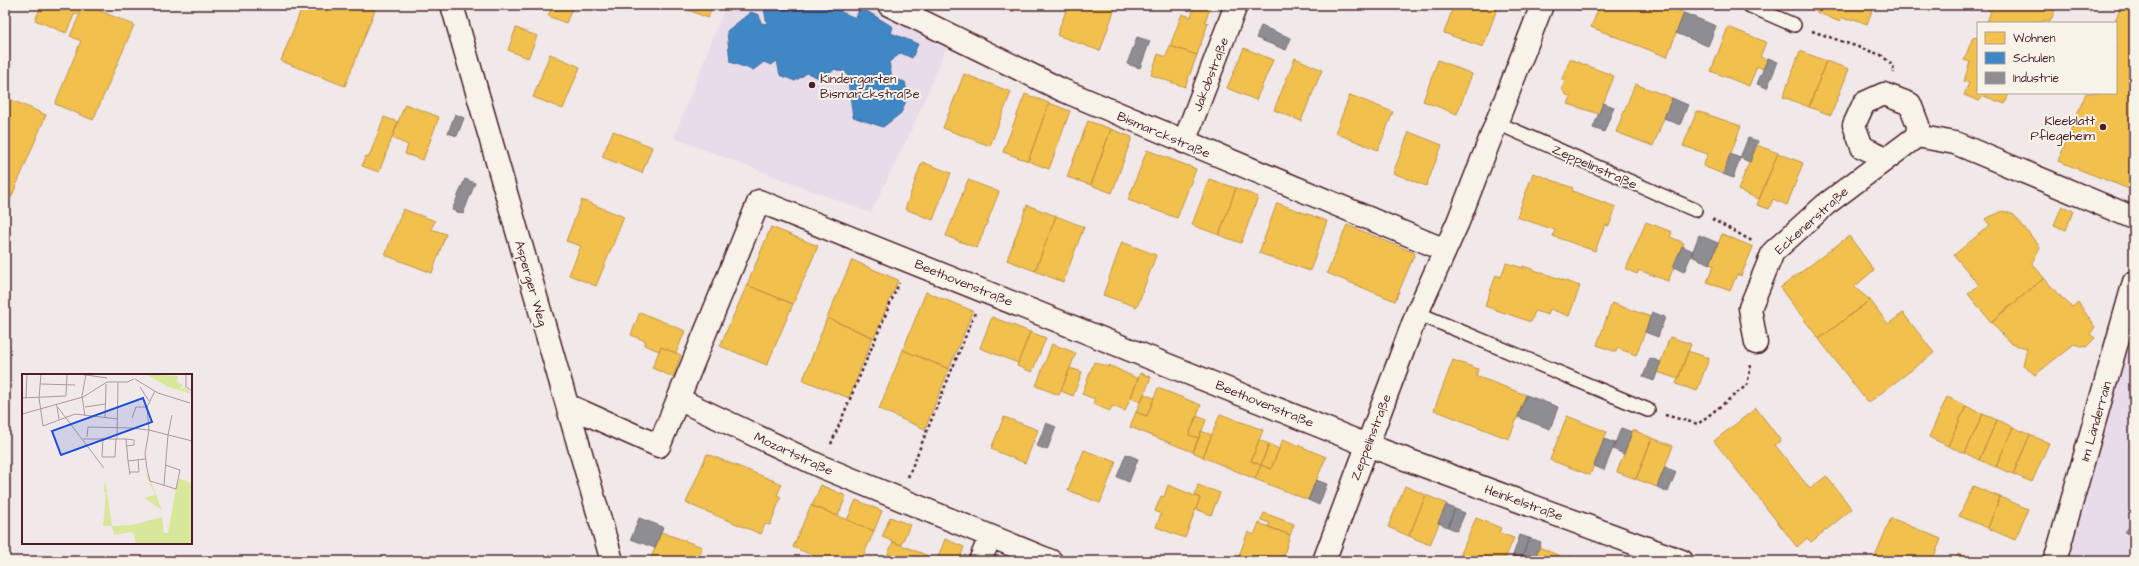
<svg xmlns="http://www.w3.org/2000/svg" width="2139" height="566" font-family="'Architects Daughter',sans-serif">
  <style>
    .built { fill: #e8dbea }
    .homes { fill: #f2c14e; stroke: #c09044 }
    .schools { fill: #3f88c5; stroke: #426897 }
    .industry { fill: #8d8d92; stroke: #796c73 }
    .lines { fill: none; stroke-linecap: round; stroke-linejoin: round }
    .lane-casing { stroke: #4a1f2b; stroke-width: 16 }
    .street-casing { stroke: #4a1f2b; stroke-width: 25 }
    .path { stroke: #4a1f2b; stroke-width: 2.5; stroke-dasharray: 3 3; stroke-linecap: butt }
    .lane { stroke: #f7f3e8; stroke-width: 13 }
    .street { stroke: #f7f3e8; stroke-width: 22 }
    .poi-dot { fill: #4a1f2b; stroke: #f7f3e8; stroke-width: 1.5 }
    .labels { text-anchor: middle; stroke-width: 4; stroke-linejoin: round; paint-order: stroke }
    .street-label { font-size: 13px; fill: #4a1f2b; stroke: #f7f3e8 }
    .poi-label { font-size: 13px; fill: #4a1f2b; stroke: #f7f3e8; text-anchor: start }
    .inset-road { fill: none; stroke: #ae989d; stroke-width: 1 }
    .view { fill: #1d4ed8; fill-opacity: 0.15; stroke: #1d4ed8; stroke-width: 2 }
    .inset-edge { fill: none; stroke: #4a1f2b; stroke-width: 2 }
  </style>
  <rect width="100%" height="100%" fill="#f0e8e9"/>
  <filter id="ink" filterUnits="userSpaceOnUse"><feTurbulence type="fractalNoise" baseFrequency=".025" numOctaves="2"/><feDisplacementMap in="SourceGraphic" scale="8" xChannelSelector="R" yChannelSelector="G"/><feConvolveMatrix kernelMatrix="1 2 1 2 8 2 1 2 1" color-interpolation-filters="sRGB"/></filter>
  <g filter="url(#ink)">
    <path class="built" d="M726,5H864L900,26L947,46L914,124L871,213L674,138Z
      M2134,311V561H2064Z"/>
    <path class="homes" d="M42,5H100L98,10L134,25L93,120L55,104L81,41L70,36L80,14L75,13L66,33L35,20Z
      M303,5H363L375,10L345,86L281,61Z
      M553,5L573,6L566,23L548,16Z
      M676,5H713L708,18Z
      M995,5H1016L1013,12Z
      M1068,5H1116L1100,51L1057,35Z
      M1195,5L1210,8L1205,22L1208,23L1197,55L1170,46L1182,14L1191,17Z
      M1454,5L1498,6L1483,47L1444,33Z
      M1600,5H1664L1684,13L1667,57L1591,27Z
      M1801,5H1874L1867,24L1854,19L1847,20L1842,17L1840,22Z
      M1988,5H2050L2056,8L2050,22L2044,20L2043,23H1990L1987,22L1991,11L1987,9Z
      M2121,7L2134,13V191L2058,161L2086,93H2116V23H2114Z
      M1728,27L1766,42L1760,57L1767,60L1763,69L1757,66L1749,86L1711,71Z
      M516,28L537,36L528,58L508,50Z
      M1973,37L1978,38V93H2009L2005,104L1984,96L1979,101L1964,95L1969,83L1964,81L1970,62L1964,60Z
      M1170,46L1197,55L1185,87L1151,75L1158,54L1166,57Z
      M1244,48L1273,60L1256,100L1227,88Z
      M1800,51L1826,61L1809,107L1783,97Z
      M550,54L580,67L563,109L533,97Z
      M1295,58L1322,70L1301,121L1274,110Z
      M1570,59L1614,76L1599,114L1568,104L1571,97L1565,94L1562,88L1565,81L1562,79Z
      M1438,60L1472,74L1457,114L1423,101Z
      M1826,61L1849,69L1831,115L1809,107Z
      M964,74L1011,92L990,146L943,128Z
      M1635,84L1672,98L1653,146L1616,132Z
      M1025,94L1049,103L1028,161L1003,152Z
      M1350,95L1393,112L1378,150L1335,133Z
      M5,97L46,115L11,198L5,196Z
      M1049,103L1070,111L1049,169L1028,161Z
      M405,104L439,117L423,160L405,154L408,145L392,138Z
      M1697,111L1741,126L1723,174L1703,166L1708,154L1683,146Z
      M384,117L398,122L379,172L362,166L366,156L369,157Z
      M1088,121L1111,129L1091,185L1067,177Z
      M1111,129L1132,137L1112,193L1091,185Z
      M613,131L652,147L642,173L602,157Z
      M1409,132L1442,145L1426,186L1393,173Z
      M1756,145L1778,153L1759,199L1738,190Z
      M1147,150L1196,169L1177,218L1128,200Z
      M1778,153L1803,163L1787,205L1773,199L1769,209L1757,205Z
      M922,162L951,173L933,220L905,209Z
      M1533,173L1573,188L1572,191L1616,207L1609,226L1605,225L1595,251L1553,236L1555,230L1517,217Z
      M1209,179L1236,188L1219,235L1192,225Z
      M968,180L999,192L977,248L946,236Z
      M1236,188L1258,197L1241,243L1219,235Z
      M582,200L624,217L596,286L569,275L581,246L566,241Z
      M1277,203L1327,221L1310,271L1259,253Z
      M1027,205L1056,216L1035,271L1007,260Z
      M2062,206L2073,211L2066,230L2054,225Z
      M403,209L435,221L431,229L446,234L432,273L385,255Z
      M2003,211L2014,215L2040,247L2032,263L2044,278L1991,322L1968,294L1979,285L1954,255L1990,225L1985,219Z
      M1056,216L1084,227L1063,282L1035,271Z
      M1646,222L1672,232L1670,237L1684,243L1668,281L1639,270L1637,274L1626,269Z
      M1347,225L1415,253L1395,301L1327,273Z
      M771,227L818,246L793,304L747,285Z
      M1722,234L1753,247L1741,276L1737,274L1730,291L1707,282L1714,265L1710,264Z
      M1849,236L1874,270L1854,287L1870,300L1819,339L1780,288Z
      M1122,242L1156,255L1137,307L1103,295Z
      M852,260L898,280L874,338L827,318Z
      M1506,263L1523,268V266L1580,286L1569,316L1550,309L1548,315L1535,311L1531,322L1485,306L1496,275L1501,277Z
      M2044,278L2056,292L2072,307L2078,302L2095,327L2090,334L2095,338L2086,347L2074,344L2035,375L2023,365L2027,348L2011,344L1991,322Z
      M747,285L793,304L767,365L720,346Z
      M926,292L973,311L949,369L903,350Z
      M1870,300L1888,324L1903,313L1934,353L1868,403L1819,339Z
      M1612,303L1651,317L1636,355L1617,348L1616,352L1597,345Z
      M640,312L685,331L676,353L661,347L659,351L644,345L646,341L631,335Z
      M992,317L1030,332L1018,363L980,348Z
      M827,318L873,337L849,398L803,380Z
      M1030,332L1046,338L1032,372L1017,366Z
      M1670,337L1691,344L1678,379L1657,372Z
      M1052,344L1076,353L1059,395L1036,386Z
      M661,347L681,355L673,377L652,368Z
      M903,350L949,369L925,429L879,409Z
      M1688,351L1709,358L1697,391L1676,384Z
      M1453,360L1478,369L1476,376L1526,395L1509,439L1434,410Z
      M1094,362L1109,367V365L1138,379L1125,411L1112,406L1110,411L1093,404L1095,399L1082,394Z
      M1070,368L1082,372L1073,396L1061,391Z
      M1140,373L1151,377L1141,402L1131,398Z
      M1158,388L1201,405L1189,435L1199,438L1193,452L1130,427L1136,412L1147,416Z
      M1144,394L1154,398L1147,416L1136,412Z
      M1947,397L1966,406L1948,446L1929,437Z
      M1966,406L1983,414L1965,453L1948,446Z
      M1756,408L1781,441L1775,445L1810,489L1826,476L1852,509L1811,542L1807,538L1797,547L1714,441Z
      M1220,414L1263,430L1251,461L1261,465L1255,479L1203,457Z
      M1983,414L1997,420L1979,460L1965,453Z
      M1197,416L1206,420L1199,438L1189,435Z
      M1567,416L1607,432L1590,475L1550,460Z
      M1004,417L1038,430L1025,463L991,449Z
      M1997,420L2013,427L1996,467L1979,460Z
      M2013,427L2030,435L2013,474L1996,467Z
      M1633,430L1652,438L1636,479L1617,472Z
      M1201,431L1212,435L1203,457L1193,452Z
      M2030,435L2049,443L2032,482L2013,474Z
      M1652,438L1673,446L1657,487L1636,479Z
      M1283,439L1326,457L1308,500L1255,479L1261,465L1271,469Z
      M1259,440L1269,444L1261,465L1251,461Z
      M1269,444L1279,449L1271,469L1261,465Z
      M1084,450L1116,462L1100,503L1068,490Z
      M707,454L782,484L777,495L781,497L770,525L765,524L761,534L686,503Z
      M821,485L846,496L838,516L812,506Z
      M1168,485L1200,498L1185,538L1156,527L1161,514L1155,511L1161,496L1164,497Z
      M1198,485L1220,493L1211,515L1196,509L1200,498L1195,495Z
      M1405,486L1426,495L1409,536L1388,527Z
      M1973,486L2000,497L1988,528L1959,516Z
      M1426,495L1447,504L1430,545L1409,536Z
      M2000,497L2028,509L2015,540L1988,528Z
      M856,500L882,511L874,531L847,520Z
      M811,505L874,531L861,561H826L793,547Z
      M1264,513L1294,524L1290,535L1268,527L1270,523L1261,520Z
      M890,517L910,525L901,545L882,537Z
      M1476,518L1501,528L1499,533L1514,538L1504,561H1458Z
      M1891,518L1941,539L1932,561H1873Z
      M1259,523L1290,535L1282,561H1237L1248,532L1254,535Z
      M661,532L702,547L696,561H650Z
      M945,539L964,547L959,561L937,560Z
      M893,542L901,545L941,561H885Z
      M1539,547L1569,560L1570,556L1584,561H1534Z
      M1958,554L1976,561H1955Z
      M735,557L744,561H734Z"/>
    <path class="schools" d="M770,5H817L825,8L827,5H840L841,12L856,18L860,7L893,27L891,33L918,44L912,58L901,53L889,62L892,78L905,82L908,96L901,113L883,127L853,117L847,74L835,69L822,79L807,73L795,81L780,75L777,61L771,65L764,62L753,70L730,62L727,31L751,12L759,15L761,23L767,24L764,9Z"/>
    <path class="industry" d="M1684,13L1716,26L1708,46L1676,33Z
      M1261,26L1291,38L1286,50L1256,38Z
      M1137,37L1150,41L1140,68L1127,64Z
      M1768,58L1778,62L1767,88L1757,84Z
      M1672,98L1688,105L1680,125L1664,118Z
      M1603,103L1614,107L1604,132L1593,128Z
      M455,114L464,118L457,136L448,133Z
      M1748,138L1758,141L1750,162L1740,158Z
      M1730,154L1740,158L1733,178L1723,174Z
      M465,179L475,183L463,214L452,210Z
      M1699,235L1718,243L1710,264L1691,256Z
      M1682,246L1693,251L1684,272L1673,267Z
      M1652,312L1665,317L1658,337L1645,332Z
      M1650,358L1661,362L1654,381L1643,377Z
      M1526,395L1558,407L1550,429L1518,417Z
      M1046,423L1056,427L1047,450L1037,446Z
      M1621,428L1632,432L1624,454L1613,449Z
      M1604,439L1615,443L1604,470L1594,466Z
      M1126,454L1138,459L1129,482L1117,477Z
      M1665,467L1676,472L1668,492L1657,487Z
      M1316,480L1327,484L1319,505L1308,500Z
      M1446,505L1455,509L1448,527L1438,523Z
      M1455,509L1465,513L1457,531L1448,527Z
      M639,518L663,527L655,548L631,539Z
      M2134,521V539L2125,532Z
      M1520,535L1529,538L1521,561H1511Z
      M1529,538L1541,542L1534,561L1521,559Z"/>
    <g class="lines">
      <defs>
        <path id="lane" d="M1748,5L1794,25
          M1495,122L1695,210
          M1417,313L1648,410"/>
        <path id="street" d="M452,5L612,561
          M889,5L1062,90L1445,250
          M1184,142L1236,5
          M1886,158L1862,147L1854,125L1864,103L1884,94L1910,104L1918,125L1917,136
          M1756,343L1750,308L1773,252L1825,205L1917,136L1955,143L2134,218
          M678,399L822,467L1051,561
          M567,405L659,446L759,201L1367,445L1682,561
          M980,561L990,537
          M1324,561L1417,313L1458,222L1542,5
          M2055,561L2134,282"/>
      </defs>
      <use href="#lane" class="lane-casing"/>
      <use href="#street" class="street-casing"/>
      <path class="path" d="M1812,31L1881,55L1893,65L1894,73
        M1712,219L1752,241
        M1665,415L1698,424L1747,385L1751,365
        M831,444L899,283
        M908,477L975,313"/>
      <use href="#lane" class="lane"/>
      <use href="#street" class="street"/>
    </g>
  </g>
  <g class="poi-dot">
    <circle cx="812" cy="85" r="4"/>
    <circle cx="2103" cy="127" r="4"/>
  </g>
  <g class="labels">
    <g class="street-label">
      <text transform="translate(1210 74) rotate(-69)" y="5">Jakobstraße</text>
      <text transform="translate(1164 134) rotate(23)" y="5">Bismarckstraße</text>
      <text transform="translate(1595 166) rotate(24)" y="5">Zeppelinstraße</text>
      <text transform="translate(1811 220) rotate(-42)" y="5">Eckenerstraße</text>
      <text transform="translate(964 282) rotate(22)" y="5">Beethovenstraße</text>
      <text transform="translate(532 283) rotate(74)" y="5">Asperger Weg</text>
      <text transform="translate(1265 403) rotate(22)" y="5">Beethovenstraße</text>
      <text transform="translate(2095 421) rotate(-74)" y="5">Im Länderrain</text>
      <text transform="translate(1370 437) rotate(-69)" y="5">Zeppelinstraße</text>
      <text transform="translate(794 453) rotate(25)" y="5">Mozartstraße</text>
      <text transform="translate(1524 502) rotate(20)" y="5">Heinkelstraße</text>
    </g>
    <g class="poi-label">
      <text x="820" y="83">Kindergarten<tspan x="820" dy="15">Bismarckstraße</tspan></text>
      <text x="2095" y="125" text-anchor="end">Kleeblatt<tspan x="2095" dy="15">Pflegeheim</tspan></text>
    </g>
  </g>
  <g transform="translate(22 374)">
    <rect width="170" height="170" fill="#f0e8e9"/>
    <path d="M124,0L156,2L155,8L161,11L157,16L162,13L170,20L146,13ZM124,100H126L140,136L122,124L133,121ZM156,104L170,109V170H110L114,169L111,158L92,161L90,152H81L84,118H82L83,105L90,152L110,151L140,143L142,159H146Z" fill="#d9e79a"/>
    <path class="inset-road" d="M19,0L17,24L21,52L53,40L96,45M57,0L85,4M164,0V13L170,17M113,5L136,19L168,29M19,10L53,11M118,13L127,27M133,17L125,33L127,56L123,80L125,95L128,107L154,115L158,96L143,91M0,24L44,22L45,0M4,24L5,0M34,31L82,94M35,33L37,45M63,33L83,30M0,40L61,23L85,8H105L112,5M63,42L60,22L64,0M83,44L84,10M110,44L114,33H125M65,63L66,53L109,54L127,56L170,67M81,64L80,83H93L94,64M95,64L96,8M61,65H104L106,87L123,85M104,65L112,66V71L105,72M106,87L108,101M107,98H117L116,86M142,111L146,61L150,41"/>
    <path class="view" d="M121,24L130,48L39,81L30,57Z"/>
    <rect width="170" height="170" class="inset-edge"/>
  </g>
  <rect width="2139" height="566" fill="none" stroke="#f7f3e8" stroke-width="20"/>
  <rect x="10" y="10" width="2119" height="546" fill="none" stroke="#4a1f2b" stroke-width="1.5" filter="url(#ink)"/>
  <rect x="1977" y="22" width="140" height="72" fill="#f7f3e8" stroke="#b29e9c"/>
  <rect x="1985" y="32" width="20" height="12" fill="#f2c14e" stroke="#b29e9c"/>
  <text x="2013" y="42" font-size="12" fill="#4a1f2b">Wohnen</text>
  <rect x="1985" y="52" width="20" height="12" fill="#3f88c5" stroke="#b29e9c"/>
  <text x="2013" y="62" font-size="12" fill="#4a1f2b">Schulen</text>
  <rect x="1985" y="72" width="20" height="12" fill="#8d8d92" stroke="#b29e9c"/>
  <text x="2013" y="82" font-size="12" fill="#4a1f2b">Industrie</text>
</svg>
